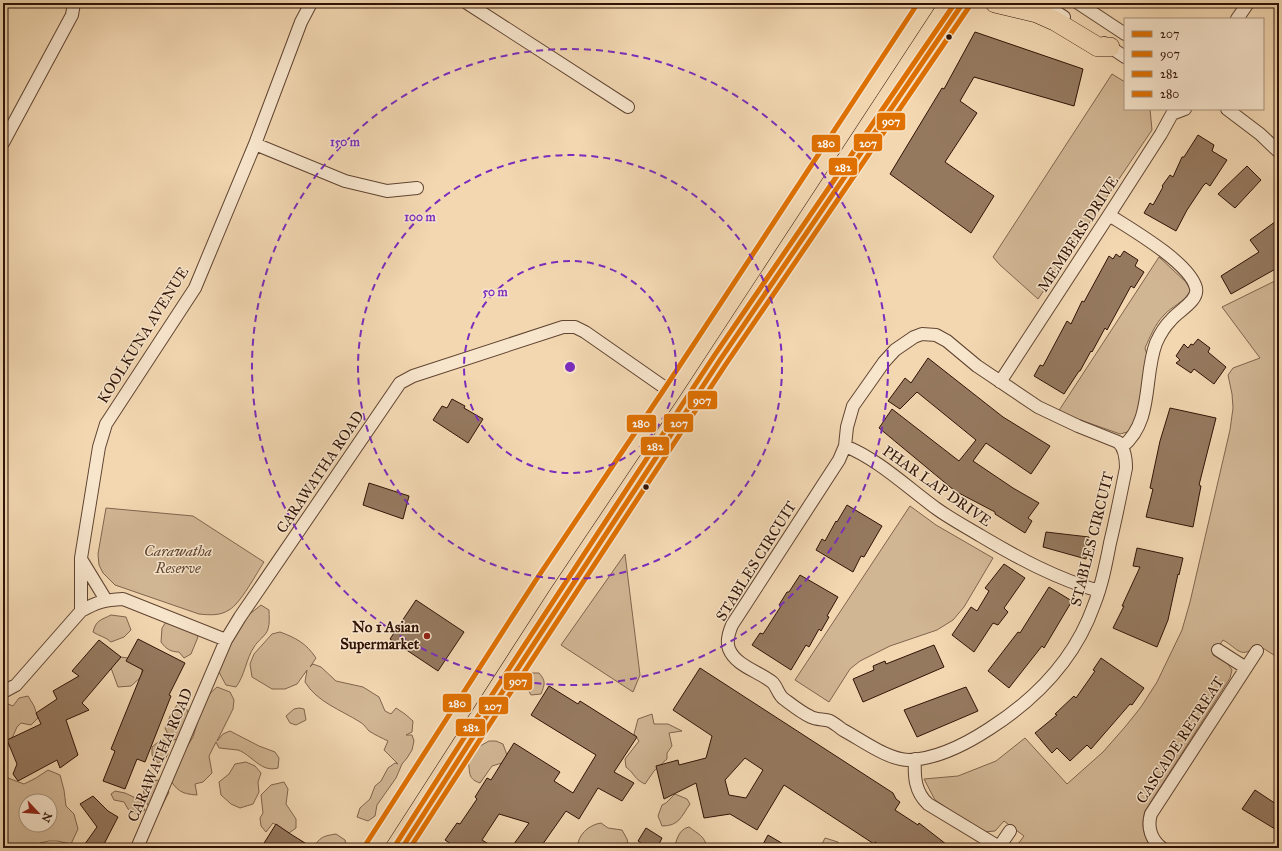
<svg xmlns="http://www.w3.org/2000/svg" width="1282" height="851" font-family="'IM FELL Great Primer',serif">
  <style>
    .green { fill: #d1b694; stroke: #80644d; fill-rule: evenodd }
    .building { fill: #95795f; stroke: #301306; fill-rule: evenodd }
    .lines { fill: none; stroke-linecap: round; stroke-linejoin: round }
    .minor-casing { stroke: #604431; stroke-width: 14 }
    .primary-casing { stroke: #301306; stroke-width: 20 }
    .minor { stroke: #f7e5cc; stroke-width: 12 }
    .primary { stroke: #f2d7b1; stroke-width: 19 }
    .bus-1-casing { stroke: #f7e5cc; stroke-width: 8 }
    .bus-2-casing { stroke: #f7e5cc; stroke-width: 8 }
    .bus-3-casing { stroke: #f7e5cc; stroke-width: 8 }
    .bus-4-casing { stroke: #f7e5cc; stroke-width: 8 }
    .bus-1 { stroke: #e07101; stroke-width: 5 }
    .bus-2 { stroke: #e07101; stroke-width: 5 }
    .bus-3 { stroke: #e07101; stroke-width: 5 }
    .bus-4 { stroke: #e07101; stroke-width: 5 }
    .ring { fill: none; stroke: #7b2cbf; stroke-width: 2; stroke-dasharray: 7 5 }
    .bus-dot { fill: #301306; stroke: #f7e5cc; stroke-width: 1.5 }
    .poi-dot { fill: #8f2418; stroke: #f7e5cc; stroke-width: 1.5 }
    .labels { text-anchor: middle; stroke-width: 3; stroke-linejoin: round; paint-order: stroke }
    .street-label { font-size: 15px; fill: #301306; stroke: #f7e5cc }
    .park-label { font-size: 15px; font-style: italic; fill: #604431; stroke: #f7e5cc }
    .poi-label { font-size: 15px; font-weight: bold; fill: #301306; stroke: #f7e5cc; text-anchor: end }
    .centre { fill: #7b2cbf; stroke: #f7e5cc; stroke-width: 2 }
    .ring-label { font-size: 12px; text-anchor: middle; font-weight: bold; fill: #7b2cbf; stroke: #f7e5cc; stroke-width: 3; stroke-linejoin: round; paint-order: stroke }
    .line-badge { stroke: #f7e5cc; stroke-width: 1.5 }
    .badge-label { font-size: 11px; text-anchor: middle; font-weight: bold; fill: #fff }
  </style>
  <rect width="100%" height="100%" fill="#f2d7b1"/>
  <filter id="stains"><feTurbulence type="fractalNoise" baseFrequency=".005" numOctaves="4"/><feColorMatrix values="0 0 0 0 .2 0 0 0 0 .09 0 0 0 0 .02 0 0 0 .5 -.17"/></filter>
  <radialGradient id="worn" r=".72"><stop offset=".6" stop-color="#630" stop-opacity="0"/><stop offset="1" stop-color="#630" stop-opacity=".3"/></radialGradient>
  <path class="green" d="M1112,74L1125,82V109H1150L1152,130L1038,299L1000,265L993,257Z
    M1159,257L1186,282L1189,287L1190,291C1185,302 1172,306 1164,315C1155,324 1150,337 1145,348L1148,358L1138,411L1131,431L1120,434L1058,412Z
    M1279,279V657H1277L1258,645C1240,660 1239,649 1223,640L1213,655L1228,664L1232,670L1230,678L1145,811C1141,826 1143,835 1152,848H1015L1024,836L1004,821L995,831L984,832L935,800L924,779L958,776L996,761L1025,738L1067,784L1103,752L1125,727L1141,707L1157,682L1182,630L1190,602L1230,430L1233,408L1232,394L1228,375L1233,368L1260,358L1222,307Z
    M910,506L936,525L993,558L964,607L953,620L937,630L890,646L860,661L850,669L829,702L795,680Z
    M106,508L193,516L264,562C256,574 241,603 229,610C220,616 209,615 199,614L115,585L103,573L99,565L98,554Z
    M625,554L640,675L633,692L561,645Z
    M261,605L269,610C269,616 270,623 268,629C266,636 258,640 254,647C246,659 245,675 236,687L226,685L220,674L214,658L240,617L251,613Z
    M111,615L126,617L131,630L124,637L111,642C106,637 99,636 93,632C96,620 101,620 111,615Z
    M166,622L190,626L198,637L191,654L184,658L179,652C171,652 166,649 161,642L162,628Z
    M280,632C296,638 306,643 316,658L310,667L313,664L321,667L336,681L363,687L379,697L385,711L391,714L396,708L405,714L413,721L412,732L406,735H412L414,741L412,750L407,758L402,764L396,778L377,805L375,816L368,821L357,817L360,808L370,799L375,786L381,781L388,768L395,763L398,764L384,750L388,741C382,738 375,735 369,731C366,728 364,724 360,722C341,710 317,702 305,682L307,670L297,684L285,689H272L252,677L250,664L254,654L272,634Z
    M121,657L128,658L142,669V676L131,686L118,687L111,668Z
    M530,673H539C546,681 545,684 541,694L531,695L523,681Z
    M217,687L230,692L234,700L233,709L217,741L223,734L230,731L259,746L275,752L279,758L278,768C261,773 252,755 238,750C232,749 225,749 219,748L216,742L209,756L212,773L203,782L195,784L197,795C180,794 177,790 168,777L193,737L205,698Z
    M28,696L34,706L38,718L31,725L21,723L17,727L9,745L3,744V702L13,706L19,698Z
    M177,705L186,707L189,716L180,738L171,741L165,728L171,714Z
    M299,708L304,709L306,720L296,725L290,723L286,716L294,709Z
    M652,714L654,724H668L682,731L669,733L672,746L667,753V759L654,771L645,784C634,779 635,774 626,767L625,759L639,741L634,734L638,719Z
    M162,739L167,743L165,749L168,754L165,759L158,763L152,755V747Z
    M489,741H496L503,744L507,755L502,763L492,766L480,783C465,778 472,770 467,760L471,751Z
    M246,762L255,766L261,773L258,782L259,792L253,804L240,808L231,804L221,795L219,782L229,774L235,764Z
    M3,770L8,778L24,784L36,778L48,770L60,775L64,790L66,806L74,814L78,829L71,844L57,841H49L40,843L41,848H3ZM26,801H50V825H26Z
    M159,780L169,792L160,810L149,807L145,800L143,788L150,781Z
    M284,782L288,789L286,804L296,819V828L289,833L273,823L266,832L261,826L260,818L263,813L261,795L271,785Z
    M115,791L125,793L140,800L145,810L137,815L128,809L124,802L114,800L111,794Z
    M675,794L687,799L690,804C681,817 679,826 662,826L658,816L662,805L666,803Z
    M601,823L608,828L622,830L627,839L629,848H577C578,835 588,825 601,823Z
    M689,827C698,834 705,836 707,848H674C677,839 679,829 689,827Z
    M336,834L345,840L347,848H313C320,837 323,836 336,834Z
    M825,838L838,842V848H820Z"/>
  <path class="building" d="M975,32L1083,69L1074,106L974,77L960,101L977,113L945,162L994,196L971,233L890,174L942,88L944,89Z
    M1198,135L1214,145L1212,151L1227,160L1210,186L1206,183L1203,186L1187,210L1176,231L1144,213L1150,203L1153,205L1163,187L1162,186L1170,175L1173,177L1182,157H1184Z
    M1247,166L1261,180L1235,208L1218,194Z
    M1279,219V267L1231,294L1221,276L1259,252L1250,240Z
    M1124,251L1138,260L1135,266L1144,272L1134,288L1131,286L1107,330L1105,328L1092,352L1091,351L1080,371H1079L1064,394L1034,376L1040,365L1043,366L1067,321L1071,324L1082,301L1084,302L1109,256L1113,259L1116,254L1120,257Z
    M1198,339L1210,348L1208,352L1226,367L1214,384L1194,369L1191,373L1176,363L1180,360L1176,356L1184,344L1188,348L1191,344L1193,345Z
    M928,358L1003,417L1050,446L1031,474L986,443L973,461L1013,488L1039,503L1028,518L1032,521L1025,533L995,514V512L955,491L879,428L892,409L959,461L976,440L917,392L900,409L888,401L905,378L911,383Z
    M452,399L465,406L464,408L483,419L468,443L433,420L442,406L447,408Z
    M1170,408L1216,418L1199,485L1201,486L1193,527L1146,517L1153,489L1150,488L1160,441Z
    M369,483L409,496L403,519L363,505Z
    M847,505L882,526L864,557L861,556L853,572L816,550L822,539L825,541L836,521L837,522Z
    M1046,532L1089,537L1086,559L1043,547Z
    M1137,548L1183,558L1179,575L1178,574L1168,620L1157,647L1113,628L1124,606H1122L1140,567L1133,566Z
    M1004,564L1025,578L1004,608L1008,612L998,625L993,623L974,652L952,635L971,607L977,611L989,591L985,588Z
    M800,575L838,597L827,616L829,617L821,631L819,629L809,647L806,645L791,670L752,645L760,633L763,634L781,606L779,605L787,592H789Z
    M1049,587L1072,601L1044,648L1042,646L1009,688L988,671L1018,632L1020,633Z
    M416,600L464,632L438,671L390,639Z
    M138,639L185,663L169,695L171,696L145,762L137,759L125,789L103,781L115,751L111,749L143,670L126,661Z
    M99,640L121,657L82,703L89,710L66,720L78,755L60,768L57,760L18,781L13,774L17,764L7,740L41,724L36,713L57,699L53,691L79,676L72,671Z
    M934,645L944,667L863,702L853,679L874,670L873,666L885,661L886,664Z
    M1101,658L1144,688L1132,705L1130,704L1091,749L1087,745L1070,761L1057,748L1052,753L1035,733L1057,715L1055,714L1074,696L1076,698L1095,671L1093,670Z
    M700,668L893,793L896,799L900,802L895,810L918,825L919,823L951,848H884L875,842L874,844L784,785L757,830L730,814L704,818L696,783L664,799L656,766L678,760L679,765L706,758L712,736L673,710ZM745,758L763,770L746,798L729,795L725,780Z
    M549,686L578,704L580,701L637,737L614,772L634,783L622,801L598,788L579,819L566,811L540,848H511L529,823L499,814L482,840L495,848H457L445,840L457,823L460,824L477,799L475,797L487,778L491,780L514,743L560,772L554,781L573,793L596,755L531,715Z
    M966,687L978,711L917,737L904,710Z
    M1255,790L1279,806V822L1275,829L1242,809Z
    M93,796L108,811L118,817L102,848H82L97,827L80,804Z
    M276,824L289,833L313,848H261Z
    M646,828L662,838L657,848H648L638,841Z
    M768,835L790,848H761Z"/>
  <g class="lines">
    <defs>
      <path id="minor" d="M467,3L628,107
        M1042,3L1064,17
        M1078,3L1125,34
        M1237,19L1248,3
        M1104,43L1125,57
        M1227,109L1260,134L1279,152
        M3,143L72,15L74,3
        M255,144L345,181L387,191L417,188
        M1109,215C1131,229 1190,263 1196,288C1199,301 1178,311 1171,320C1165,326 1160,334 1156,343C1143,377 1154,421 1122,447
        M922,334L936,335L947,341L977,366L1038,407L1078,426L1118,442C1125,448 1126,458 1126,468C1121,493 1116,518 1110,543C1106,564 1102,585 1094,605C1075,659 1036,699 989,729C966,744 938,759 909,760C888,760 862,740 843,730C839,727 834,723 830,721C824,719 817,720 811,717C802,713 792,705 784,699C778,695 777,686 772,682C758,671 736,666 729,649C726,641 729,632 732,625L839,460L845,446L847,427L853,406L884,362L895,350L914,337Z
        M1000,382L1109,215L1161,134L1172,114L1185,109
        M845,446C878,459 908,488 937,509C951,519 966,527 981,536C1018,558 1057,579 1099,591
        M81,559L106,600
        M81,611V558L99,447L106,424L195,288L255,144L301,22L311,3
        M1218,650L1246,668
        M3,692L16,685L81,611C97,602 104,600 123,599L226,640
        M915,759C914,777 915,792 928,804L999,847L1010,831
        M137,848L226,640L240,617L400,383L413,376L563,327H575L585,332L671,392
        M1162,848C1151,840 1147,827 1151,814L1257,651"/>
      <path id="primary" d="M995,3L1037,13L1055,21L1098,47H1110
        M372,848L542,584L671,392L926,3
        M402,848L484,720L720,360L963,3"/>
    </defs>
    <use href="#minor" class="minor-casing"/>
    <use href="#primary" class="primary-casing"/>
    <use href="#minor" class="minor"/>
    <use href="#primary" class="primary"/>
    <defs>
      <path id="bus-1" d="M402,848L484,720L720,360L963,3"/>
      <path id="bus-2" d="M410,848L490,724L726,364L969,7"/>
      <path id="bus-3" d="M396,844L478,716L714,356L955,3"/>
      <path id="bus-4" d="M366,844L536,580L665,388L918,3"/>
    </defs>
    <use href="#bus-1" class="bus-1-casing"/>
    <use href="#bus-2" class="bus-2-casing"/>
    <use href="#bus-3" class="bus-3-casing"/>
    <use href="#bus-4" class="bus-4-casing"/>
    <use href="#bus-1" class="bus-1"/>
    <use href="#bus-2" class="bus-2"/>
    <use href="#bus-3" class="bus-3"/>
    <use href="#bus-4" class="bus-4"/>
  </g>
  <g class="ring">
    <circle cx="570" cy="367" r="106"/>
    <circle cx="570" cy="367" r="212"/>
    <circle cx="570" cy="367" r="318"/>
  </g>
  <g class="bus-dot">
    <circle cx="949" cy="37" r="3.5"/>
    <circle cx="646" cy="487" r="3.5"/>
  </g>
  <circle class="poi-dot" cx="427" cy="636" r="4"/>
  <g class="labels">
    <g class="street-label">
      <text transform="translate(1078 234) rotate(-57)" y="5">MEMBERS DRIVE</text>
      <text transform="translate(143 335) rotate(-58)" y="5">KOOLKUNA AVENUE</text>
      <text transform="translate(320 472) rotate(-56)" y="5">CARAWATHA ROAD</text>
      <text transform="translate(937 486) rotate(35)" y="5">PHAR LAP DRIVE</text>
      <text transform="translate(1092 539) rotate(-76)" y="5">STABLES CIRCUIT</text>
      <text transform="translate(756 561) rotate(-58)" y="5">STABLES CIRCUIT</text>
      <text transform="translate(1180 740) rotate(-57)" y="5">CASCADE RETREAT</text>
      <text transform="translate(160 755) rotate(-67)" y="5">CARAWATHA ROAD</text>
    </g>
    <g class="park-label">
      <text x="178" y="556">Carawatha<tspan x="178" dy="17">Reserve</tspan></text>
    </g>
    <g class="poi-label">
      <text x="419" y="632">No 1 Asian<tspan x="419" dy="17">Supermarket</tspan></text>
    </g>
  </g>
  <circle cx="570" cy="367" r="6" class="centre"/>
  <g class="ring-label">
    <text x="345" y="146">150 m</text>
    <text x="420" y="221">100 m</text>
    <text x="495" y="296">50 m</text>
  </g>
  <g class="line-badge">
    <rect x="876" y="112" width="30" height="19" rx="4" fill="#e07101"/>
    <rect x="853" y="133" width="30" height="19" rx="4" fill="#e07101"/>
    <rect x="811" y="134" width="30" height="19" rx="4" fill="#e07101"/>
    <rect x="828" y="157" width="30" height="19" rx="4" fill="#e07101"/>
    <rect x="687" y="390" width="31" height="20" rx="4" fill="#e07101"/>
    <rect x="663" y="413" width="31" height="20" rx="4" fill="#e07101"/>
    <rect x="626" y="414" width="31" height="19" rx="4" fill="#e07101"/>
    <rect x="640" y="436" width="30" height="20" rx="4" fill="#e07101"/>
    <rect x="503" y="672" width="30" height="19" rx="4" fill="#e07101"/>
    <rect x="442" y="693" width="30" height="20" rx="4" fill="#e07101"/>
    <rect x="478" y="696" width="31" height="19" rx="4" fill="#e07101"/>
    <rect x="455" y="718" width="31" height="19" rx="4" fill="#e07101"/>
  </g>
  <g class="badge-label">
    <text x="891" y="125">907</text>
    <text x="868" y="147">207</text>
    <text x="826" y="147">280</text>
    <text x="843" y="171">282</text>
    <text x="702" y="404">907</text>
    <text x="679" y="427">207</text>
    <text x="641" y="427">280</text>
    <text x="655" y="450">282</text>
    <text x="518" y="685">907</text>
    <text x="457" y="707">280</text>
    <text x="493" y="710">207</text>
    <text x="471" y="731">282</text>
  </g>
  <rect width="1282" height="851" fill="none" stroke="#f2d7b1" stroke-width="16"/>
  <rect x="4" y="4" width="1274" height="843" fill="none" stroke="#301306" stroke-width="2"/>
  <rect x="8" y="8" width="1266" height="835" fill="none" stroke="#301306"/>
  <rect x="1124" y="18" width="140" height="92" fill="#f7e5cc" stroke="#a7917d"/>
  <rect x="1132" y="31" width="20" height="6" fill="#e07101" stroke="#a7917d"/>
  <text x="1160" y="38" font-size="12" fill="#301306">207</text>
  <rect x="1132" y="51" width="20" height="6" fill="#e07101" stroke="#a7917d"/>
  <text x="1160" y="58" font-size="12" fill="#301306">907</text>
  <rect x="1132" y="71" width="20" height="6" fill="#e07101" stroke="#a7917d"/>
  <text x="1160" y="78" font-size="12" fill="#301306">282</text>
  <rect x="1132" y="91" width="20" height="6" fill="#e07101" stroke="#a7917d"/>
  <text x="1160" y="98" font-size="12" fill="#301306">280</text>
  <g transform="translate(38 813) rotate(116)"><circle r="19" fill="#f7e5cc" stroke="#a7917d"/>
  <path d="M0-3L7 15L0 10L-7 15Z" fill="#8f2418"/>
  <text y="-6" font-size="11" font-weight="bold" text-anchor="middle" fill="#301306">N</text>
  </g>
  <rect width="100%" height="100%" filter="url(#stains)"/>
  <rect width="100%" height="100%" fill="url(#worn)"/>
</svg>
